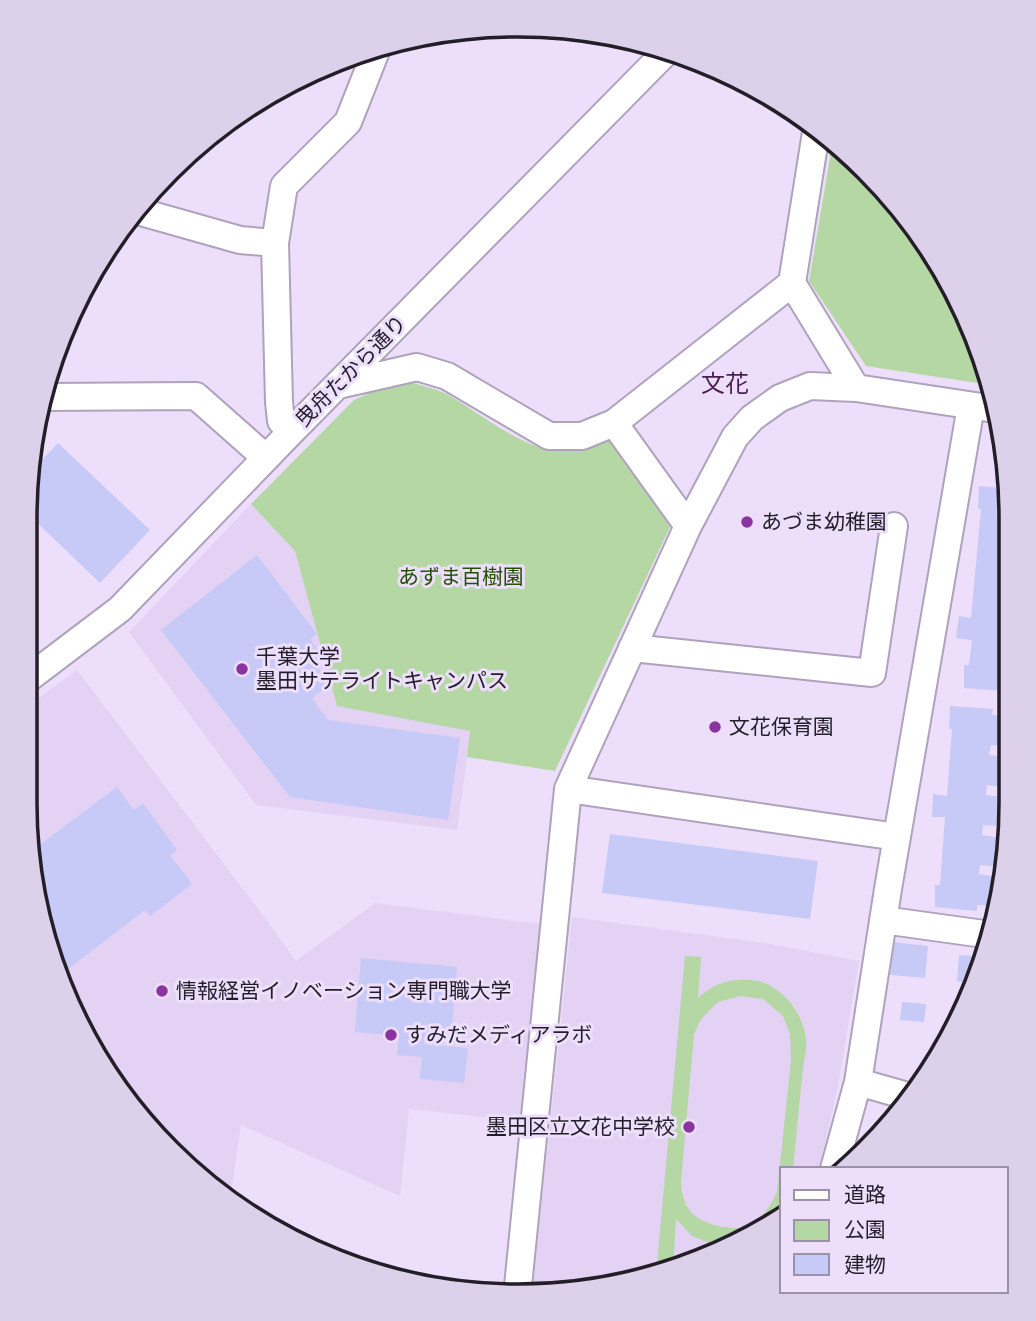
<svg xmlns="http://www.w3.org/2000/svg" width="1036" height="1321" font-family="'Titillium Web','Noto Sans JP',sans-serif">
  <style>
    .built { fill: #e3d2f4 }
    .green { fill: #b4d7a4; fill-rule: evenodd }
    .building { fill: #c7c9f7 }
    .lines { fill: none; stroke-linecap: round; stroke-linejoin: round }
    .minor-casing { stroke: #afa2bc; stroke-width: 30 }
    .minor { stroke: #fff; stroke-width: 26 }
    .poi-dot { fill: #8b33a0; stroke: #eddffb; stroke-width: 2.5 }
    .labels { text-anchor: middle; stroke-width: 6; stroke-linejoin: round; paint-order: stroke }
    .street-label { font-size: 21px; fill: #231e28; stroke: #eddffb }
    .poi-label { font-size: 21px; fill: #231e28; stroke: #eddffb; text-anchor: start }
    .park-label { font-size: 21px; fill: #254f05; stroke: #eddffb }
    .quarter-label { font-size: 24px; fill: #4a2054; stroke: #eddffb }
    .rim { fill: none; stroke: #231e28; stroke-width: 3.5 }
  </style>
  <rect width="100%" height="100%" fill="#eddffb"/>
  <path class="built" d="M251,504L295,551L337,705L471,731L457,830L256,805L129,632Z
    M77,670L268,922L296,961L375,903L540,924L521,1121L409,1109L400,1196L241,1125L230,1199L169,1152L91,1050L41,931L25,803V708Z
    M572,917L771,944L859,961L838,1086L819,1169H782V1218L765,1230L646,1280L532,1295Z"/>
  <path class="green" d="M833,140L889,192L945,271L985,360L990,385L866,366L809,281Z
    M407,381C421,386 435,388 448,395C475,410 527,452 558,450C569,450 588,441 599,438L605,433L626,466L634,469L670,527L555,771L467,757L470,731L337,706L295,551L251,504L354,400L391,383Z
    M685,956L701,957L698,998C715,982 733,977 757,981C783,986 803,1014 806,1039C807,1051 803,1065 802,1077C799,1108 796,1138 793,1169H782V1215L780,1220L765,1230L728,1245L712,1244L692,1236L676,1219L673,1269L656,1275ZM740,996L763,999L783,1016L790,1034L791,1060L777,1192C773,1201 763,1218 754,1224C739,1233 703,1226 691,1212C684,1204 681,1191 681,1181L694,1034L701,1019L718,1002Z"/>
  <path class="building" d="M980,347L985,360L987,368L977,367Z
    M58,443L150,530L100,583L25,511L26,486L28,475Z
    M979,486L1010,489L1006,691L964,688V665H969L972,640L956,638L959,616L971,618L981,509H978Z
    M257,555L317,634L310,639L324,659L316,665L331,684L312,698L328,720L460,738L448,820L290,797L161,630Z
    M950,706L993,709L992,715L1006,716L1005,746L991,745L989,755L1005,757L1004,787L987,785L986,795L1004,797L1002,826L983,825L982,835L1001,838L999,867L980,865L979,874L998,877L996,906L977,905V911L935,907V885H940L945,817H932L933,794L947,796L952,729H949Z
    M117,787L134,810L143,803L177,850L170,855L192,884L150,916L145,910L60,975L41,931L29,834L38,846Z
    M610,834L818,861L810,919L602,893Z
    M893,942L928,946L925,978L890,975Z
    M959,955L984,957L974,991L959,1020L962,982L957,981Z
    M361,958L457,967L451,1041L424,1038V1044L468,1048L464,1083L420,1079L422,1057L397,1055L399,1036L355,1032Z
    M902,1002L926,1004L924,1022L900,1020Z"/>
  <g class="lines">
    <defs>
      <path id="minor" d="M817,126L792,283L856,388L995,409
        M134,210L240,240L275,243
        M338,385L417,367L447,376L549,436H582L614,423L792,283
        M43,397L196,396L266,458
        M614,423L688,526
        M291,432L281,421L279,402L275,243L284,186L348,122L378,46
        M632,648L872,673L894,526
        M25,681L120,609L291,432L668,50
        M568,789L897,837
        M883,920L991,935
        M858,1082L911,1097
        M834,1169L858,1082L888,889L971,406
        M517,1296L568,789L688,526L735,437L752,418L780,398L810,386L856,388"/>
    </defs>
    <use href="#minor" class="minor-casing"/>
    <use href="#minor" class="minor"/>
  </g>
  <g class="poi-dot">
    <circle cx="747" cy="522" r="7"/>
    <circle cx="242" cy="669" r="7"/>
    <circle cx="715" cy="727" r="7"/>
    <circle cx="162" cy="991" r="7"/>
    <circle cx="391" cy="1035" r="7"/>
    <circle cx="689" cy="1127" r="7"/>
  </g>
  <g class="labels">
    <g class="street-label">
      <text transform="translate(351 371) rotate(-45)" y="7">曳舟たから通り</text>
    </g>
    <g class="poi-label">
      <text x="761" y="529">あづま幼稚園</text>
      <text x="256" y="664">千葉大学<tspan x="256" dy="24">墨田サテライトキャンパス</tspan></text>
      <text x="729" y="734">文花保育園</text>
      <text x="176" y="998">情報経営イノベーション専門職大学</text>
      <text x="405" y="1042">すみだメディアラボ</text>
      <text x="675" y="1134" text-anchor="end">墨田区立文花中学校</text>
    </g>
    <g class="park-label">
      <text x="461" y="584">あずま百樹園</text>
    </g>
    <g class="quarter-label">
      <text x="725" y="392">文花</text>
    </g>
  </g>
  <path d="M0 0H1036V1321H0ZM518 37H518A481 481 0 0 1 999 518V803A481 481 0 0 1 518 1284H518A481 481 0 0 1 37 803V518A481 481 0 0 1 518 37Z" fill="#ddd0ea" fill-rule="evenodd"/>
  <path class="rim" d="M518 37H518A481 481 0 0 1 999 518V803A481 481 0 0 1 518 1284H518A481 481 0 0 1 37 803V518A481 481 0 0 1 518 37Z"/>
  <rect x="780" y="1167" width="228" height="126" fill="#eddffb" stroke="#9c92a7" stroke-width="2"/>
  <rect x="794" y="1190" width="35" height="10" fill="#ffffff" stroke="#9c92a7" stroke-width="2"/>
  <text x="844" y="1202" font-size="21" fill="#231e28">道路</text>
  <rect x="794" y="1220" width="35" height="21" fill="#b4d7a4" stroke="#9c92a7" stroke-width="2"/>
  <text x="844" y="1237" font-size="21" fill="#231e28">公園</text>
  <rect x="794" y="1254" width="35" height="21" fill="#c7c9f7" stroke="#9c92a7" stroke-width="2"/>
  <text x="844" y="1272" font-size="21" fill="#231e28">建物</text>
</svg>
